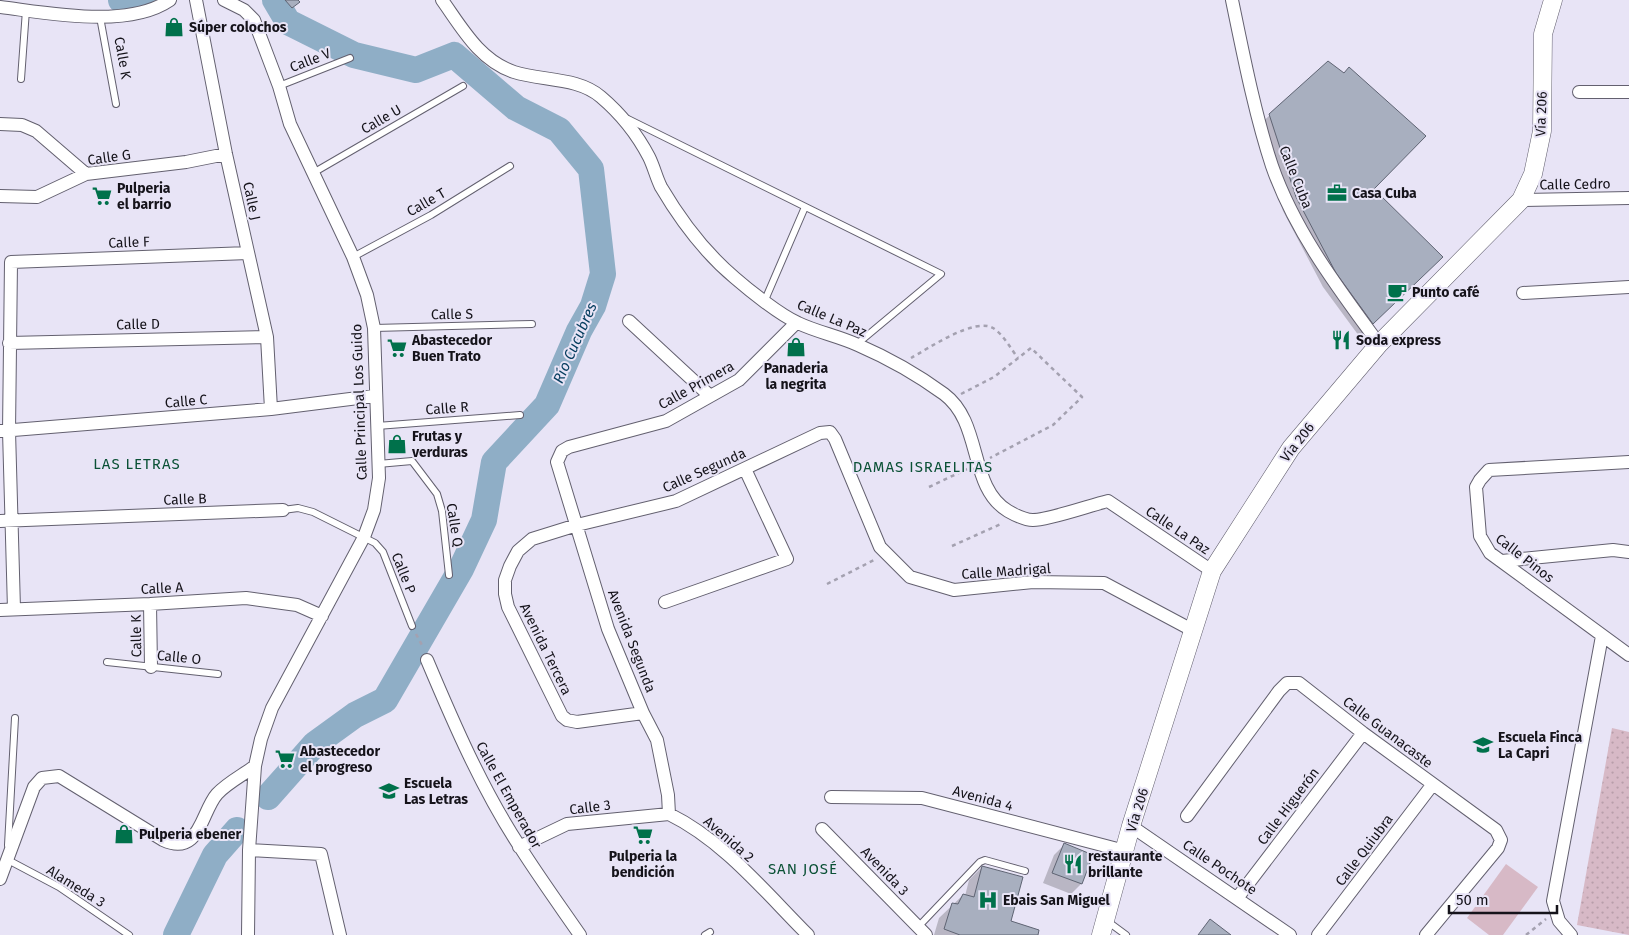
<svg xmlns="http://www.w3.org/2000/svg" width="1629" height="935" font-family="'Fira Sans',sans-serif">
  <style>
    .grass { fill: url(#grass-dots) }
    .garden { fill: #d7b9c6 }
    .shadow { fill: #0003 }
    .lines { fill: none; stroke-linecap: round; stroke-linejoin: round }
    .river { stroke: #8faec6; stroke-width: 26 }
    .building { fill: #a8afbf; stroke: #5f6473 }
    .lane-casing { stroke: #63606f; stroke-width: 8 }
    .street-casing { stroke: #63606f; stroke-width: 14 }
    .secondary-casing { stroke: #63606f; stroke-width: 19 }
    .path { stroke: #a4a1b0; stroke-width: 2.5; stroke-dasharray: 4 4; stroke-linecap: butt }
    .lane { stroke: #fff; stroke-width: 6 }
    .street { stroke: #fff; stroke-width: 12 }
    .secondary { stroke: #fff; stroke-width: 18 }
    .labels { text-anchor: middle; stroke-width: 4; stroke-linejoin: round; paint-order: stroke }
    .poi-label { font-size: 14px; font-weight: bold; fill: #15131a; stroke: #e8e4f6; text-anchor: start }
    .street-label { font-size: 14px; fill: #15131a; stroke: #e8e4f6 }
    .water-label { font-size: 15px; font-style: italic; fill: #043c5d; stroke: #e8e4f6 }
    .neighbourhood-label { font-size: 15px; letter-spacing: 1px; fill: #0b5136; stroke: #e8e4f6 }
  </style>
  <defs>
    <pattern id="grass-dots" width="8" height="8" patternUnits="userSpaceOnUse" patternTransform="scale(1.25)"><rect width="8" height="8" fill="#d7b9c6"/><path d="M2 2h.1M6 6h.1" fill="none" stroke="#b89eaa" stroke-width="1.8" stroke-linecap="round"/></pattern>
  </defs>
  <rect width="100%" height="100%" fill="#e8e4f6"/>
  <path class="grass" d="M1612,728L1629,732V935L1577,925Z"/>
  <path class="garden" d="M1506,864L1538,887L1503,935H1489L1467,918Z"/>
  <path class="shadow" d="M297,0L295,5L288,10L281,1Z
    M1270,115L1373,189L1428,270L1359,336L1323,287L1283,211L1256,128Z
    M1064,845L1092,855L1081,884L1071,894L1043,883L1054,855Z
    M982,867L1009,922L1036,935H934L939,918L963,895L965,896L969,880Z"/>
  <g class="lines">
    <path class="river" d="M121,0L128,5L142,0
      M268,797L315,744L355,715L385,700L461,569L484,520L494,462L547,405L579,331L593,306L603,274L591,169L559,130L516,108L454,55L416,70L354,55L288,22L275,0
      M176,935L215,855L237,830"/>
  </g>
  <path class="building" d="M285,0H298L300,2L292,8Z
    M1328,61L1344,73L1349,67L1426,136L1374,189L1443,257L1373,324L1336,273L1296,197L1269,114Z
    M1064,843L1093,855L1082,884L1052,873Z
    M982,866L1023,877L1011,921L1039,930L1038,935H960L944,929L952,903L958,904L963,894L974,897Z
    M1210,919L1231,935H1198Z"/>
  <g class="lines">
    <defs>
      <path id="lane" d="M100,17L116,104
        M21,79L26,10
        M279,86L350,58
        M628,119L941,274L857,344
        M313,173L463,86
        M353,257L431,215L510,166
        M765,300L805,207
        M374,328L532,324
        M377,426L520,415
        M378,464L412,461L437,494L442,511L449,575
        M283,510L298,508L313,512L375,543L383,552L412,626
        M107,662L218,674
        M8,845L15,718
        M8,860L59,887L129,935
        M1107,921L1126,935
        M918,927L980,862L985,860L1025,871
        M705,935L710,932"/>
      <path id="street" d="M196,0L226,154L267,337L271,409
        M224,0L244,10L254,20L279,86L290,124L353,257L367,295L374,328L379,478L374,510L364,537L272,708L261,739L255,766L249,850L248,935
        M442,0C462,28 479,60 514,72C542,81 578,77 601,97C621,114 637,134 649,157C654,167 656,177 661,187C681,221 704,252 735,278C750,291 780,315 798,323C817,332 838,336 858,345C888,358 918,375 944,394C983,423 968,487 1008,511C1015,515 1024,520 1033,520C1049,520 1091,505 1108,501L1212,571
        M1232,0C1243,53 1255,115 1272,166C1295,232 1338,288 1379,344
        M0,7C49,13 128,29 170,0
        M1579,92H1629
        M0,124L22,125L36,131L86,174
        M0,196L37,197L86,174L186,162L226,154
        M1521,200L1629,198
        M1523,293L1629,287
        M629,321L710,396
        M9,343L267,337
        M1,431L271,409L374,396
        M1629,462L1489,470L1480,480L1476,487L1480,536L1490,553L1629,655
        M0,521L283,510
        M1502,561L1613,550L1629,552
        M665,602L787,559L745,469
        M150,604L151,667
        M14,609L9,431L11,262L248,253
        M0,610L150,604L246,598L297,605L322,616
        M427,660C454,724 482,789 520,847C539,877 560,906 580,935
        M643,713L577,722L567,720L562,716L508,607L505,594V580L510,566L518,551L532,539L577,525L676,501L820,433L830,432L835,439L880,547L910,577L954,590L1033,582L1104,583L1194,631
        M831,797L922,798L1125,851
        M669,814L668,795L657,740L643,713L608,629L557,462L562,451L569,447L666,421L739,380L796,323
        M669,814C724,841 765,892 808,935
        M1187,816L1279,691L1287,683H1299L1363,733L1496,830L1501,840L1498,848L1426,935
        M1131,826L1290,935
        M822,829L926,935
        M519,847L567,824L669,814
        M249,850L321,854L340,935
        M0,879L34,787L42,778L59,776L163,840C200,857 201,812 217,794C227,783 243,775 255,766
        M1238,897L1363,733
        M1318,935L1433,784
        M1571,935L1559,921L1553,901L1602,636"/>
      <path id="secondary" d="M1101,935L1131,826L1212,571L1291,448L1379,344L1521,200L1533,174L1542,131L1543,34L1553,0"/>
    </defs>
    <use href="#lane" class="lane-casing"/>
    <use href="#street" class="street-casing"/>
    <use href="#secondary" class="secondary-casing"/>
    <path class="path" d="M911,358C929,348 975,317 993,328C1003,334 1011,349 1018,358
      M961,394L994,377L1031,348L1082,397L1053,425L990,458
      M929,487L967,469
      M952,546L1003,523
      M827,584L874,560
      M416,634L423,647
      M1526,935L1546,919"/>
    <use href="#lane" class="lane"/>
    <use href="#street" class="street"/>
    <use href="#secondary" class="secondary"/>
  </g>
  <defs>
    <symbol id="shop-bare" viewBox="-9 -9 18 18"><path d="M-5-2.5h2.3a2.7 3.5 0 0 1 5.4 0H5L5.5 6h-11ZM-1.5-2.5h3a1.5 2.3 0 0 0-3 0Z" fill="#00714b" stroke="#e8e4f6" stroke-width="2.5" paint-order="stroke"/></symbol>
    <symbol id="office-bare" viewBox="-9 -9 18 18"><path d="M-6-3h4V-5.5h4V-3h4V5H-6ZM-1-4.5V-3h2v-1.5ZM-6 0V1H6V0Z" fill="#00714b" stroke="#e8e4f6" stroke-width="2.5" paint-order="stroke"/></symbol>
    <symbol id="supermarket-bare" viewBox="-9 -9 18 18"><path d="M-6-5.5h2.5l.6 2H6L4.5 2H-2.5L-4.4-4H-6ZM-1.5 3.2a1.3 1.3 0 1 0 .1 0ZM3 3.2a1.3 1.3 0 1 0 .1 0Z" fill="#00714b" stroke="#e8e4f6" stroke-width="2.5" paint-order="stroke"/></symbol>
    <symbol id="cafe-bare" viewBox="-9 -9 18 18"><path d="M-5.5-4.5H6V0H3Q3 3.5 0 3.5H-2.5Q-5.5 3.5-5.5 0ZM3-3.2v2h1.7v-2ZM-6 4.5H4V6H-6Z" fill="#00714b" stroke="#e8e4f6" stroke-width="2.5" paint-order="stroke"/></symbol>
    <symbol id="restaurant-bare" viewBox="-9 -9 18 18"><path d="M-5-6h1v4h1v-4h1v4h1v-4h1v5L-1.5 .5V6h-2V.5L-5-1ZM5-6V6H3V1.5H1.5Q1.5-4 5-6Z" fill="#00714b" stroke="#e8e4f6" stroke-width="2.5" paint-order="stroke"/></symbol>
    <symbol id="school-bare" viewBox="-9 -9 18 18"><path d="M0-5L7-2L0 1L-7-2ZM-4 1L0 2.5L4 1V4Q0 6-4 4Z" fill="#00714b" stroke="#e8e4f6" stroke-width="2.5" paint-order="stroke"/></symbol>
    <symbol id="hospital-bare" viewBox="-9 -9 18 18"><path d="M-5-5h3v3.5h4V-5h3V5h-3V1.5h-4V5h-3Z" fill="#00714b" stroke="#e8e4f6" stroke-width="2.5" paint-order="stroke"/></symbol>
  </defs>
  <g fill-rule="evenodd">
    <use href="#shop-bare" x="160" y="13" width="28" height="28"/>
    <use href="#office-bare" x="1323" y="179" width="28" height="28"/>
    <use href="#supermarket-bare" x="88" y="182" width="28" height="28"/>
    <use href="#cafe-bare" x="1383" y="278" width="28" height="28"/>
    <use href="#restaurant-bare" x="1327" y="326" width="28" height="28"/>
    <use href="#shop-bare" x="782" y="333" width="28" height="28"/>
    <use href="#supermarket-bare" x="383" y="334" width="28" height="28"/>
    <use href="#shop-bare" x="383" y="430" width="28" height="28"/>
    <use href="#school-bare" x="1469" y="731" width="28" height="28"/>
    <use href="#supermarket-bare" x="271" y="745" width="28" height="28"/>
    <use href="#school-bare" x="375" y="777" width="28" height="28"/>
    <use href="#shop-bare" x="110" y="820" width="28" height="28"/>
    <use href="#supermarket-bare" x="629" y="821" width="28" height="28"/>
    <use href="#restaurant-bare" x="1059" y="850" width="28" height="28"/>
    <use href="#hospital-bare" x="974" y="886" width="28" height="28"/>
  </g>
  <g class="labels">
    <g class="poi-label">
      <text x="189" y="32">Súper colochos</text>
      <text x="117" y="193">Pulperia<tspan x="117" dy="16">el barrio</tspan></text>
      <text x="1352" y="198">Casa Cuba</text>
      <text x="1412" y="297">Punto café</text>
      <text x="412" y="345">Abastecedor<tspan x="412" dy="16">Buen Trato</tspan></text>
      <text x="1356" y="345">Soda express</text>
      <text x="796" y="373" text-anchor="middle">Panaderia<tspan x="796" dy="16">la negrita</tspan></text>
      <text x="412" y="441">Frutas y<tspan x="412" dy="16">verduras</tspan></text>
      <text x="1498" y="742">Escuela Finca<tspan x="1498" dy="16">La Capri</tspan></text>
      <text x="300" y="756">Abastecedor<tspan x="300" dy="16">el progreso</tspan></text>
      <text x="404" y="788">Escuela<tspan x="404" dy="16">Las Letras</tspan></text>
      <text x="139" y="839">Pulperia ebener</text>
      <text x="643" y="861" text-anchor="middle">Pulperia la<tspan x="643" dy="16">bendición</tspan></text>
      <text x="1088" y="861">restaurante<tspan x="1088" dy="16">brillante</tspan></text>
      <text x="1003" y="905">Ebais San Miguel</text>
    </g>
    <g class="street-label">
      <text transform="translate(123 58) rotate(80)" y="5">Calle K</text>
      <text transform="translate(310 60) rotate(-21)" y="5">Calle V</text>
      <text transform="translate(1541 114) rotate(-88)" y="5">Vía 206</text>
      <text transform="translate(381 119) rotate(-30)" y="5">Calle U</text>
      <text transform="translate(109 157) rotate(-8)" y="5">Calle G</text>
      <text transform="translate(1296 177) rotate(68)" y="5">Calle Cuba</text>
      <text transform="translate(1575 184) rotate(-1)" y="5">Calle Cedro</text>
      <text transform="translate(252 201) rotate(78)" y="5">Calle J</text>
      <text transform="translate(426 202) rotate(-30)" y="5">Calle T</text>
      <text transform="translate(129 242) rotate(-2)" y="5">Calle F</text>
      <text transform="translate(452 314) rotate(-1)" y="5">Calle S</text>
      <text transform="translate(832 318) rotate(23)" y="5">Calle La Paz</text>
      <text transform="translate(138 324) rotate(-1)" y="5">Calle D</text>
      <text transform="translate(696 385) rotate(-29)" y="5">Calle Primera</text>
      <text transform="translate(186 401) rotate(-5)" y="5">Calle C</text>
      <text transform="translate(359 402) rotate(-92)" y="5">Calle Principal Los Guido</text>
      <text transform="translate(447 408) rotate(-4)" y="5">Calle R</text>
      <text transform="translate(1297 442) rotate(-52)" y="5">Vía 206</text>
      <text transform="translate(704 470) rotate(-24)" y="5">Calle Segunda</text>
      <text transform="translate(185 499) rotate(-2)" y="5">Calle B</text>
      <text transform="translate(455 525) rotate(81)" y="5">Calle Q</text>
      <text transform="translate(1178 530) rotate(34)" y="5">Calle La Paz</text>
      <text transform="translate(1525 558) rotate(38)" y="5">Calle Pinos</text>
      <text transform="translate(1006 571) rotate(-4)" y="5">Calle Madrigal</text>
      <text transform="translate(404 573) rotate(68)" y="5">Calle P</text>
      <text transform="translate(162 588) rotate(-3)" y="5">Calle A</text>
      <text transform="translate(136 636) rotate(-91)" y="5">Calle K</text>
      <text transform="translate(632 641) rotate(69)" y="5">Avenida Segunda</text>
      <text transform="translate(546 649) rotate(64)" y="5">Avenida Tercera</text>
      <text transform="translate(179 657) rotate(6)" y="5">Calle O</text>
      <text transform="translate(1388 732) rotate(37)" y="5">Calle Guanacaste</text>
      <text transform="translate(509 795) rotate(61)" y="5">Calle El Emperador</text>
      <text transform="translate(983 798) rotate(15)" y="5">Avenida 4</text>
      <text transform="translate(1288 806) rotate(-53)" y="5">Calle Higuerón</text>
      <text transform="translate(590 807) rotate(-7)" y="5">Calle 3</text>
      <text transform="translate(1137 810) rotate(-73)" y="5">Vía 206</text>
      <text transform="translate(729 839) rotate(41)" y="5">Avenida 2</text>
      <text transform="translate(1364 850) rotate(-53)" y="5">Calle Quiubra</text>
      <text transform="translate(1220 867) rotate(34)" y="5">Calle Pochote</text>
      <text transform="translate(885 871) rotate(46)" y="5">Avenida 3</text>
      <text transform="translate(76 886) rotate(32)" y="5">Alameda 3</text>
    </g>
    <g class="water-label">
      <text transform="translate(575 343) rotate(-66)" y="5">Río Cucubres</text>
    </g>
    <g class="neighbourhood-label">
      <text x="137" y="469">LAS LETRAS</text>
      <text x="923" y="472">DAMAS ISRAELITAS</text>
      <text x="803" y="874">SAN JOSÉ</text>
    </g>
  </g>
  <path d="M1449 905v8h108v-8" fill="none" stroke="#15131a" stroke-width="2.5"/>
  <text x="1456" y="905" font-size="15" fill="#15131a" stroke="#e8e4f6" stroke-width="4" paint-order="stroke">50 m</text>
</svg>
